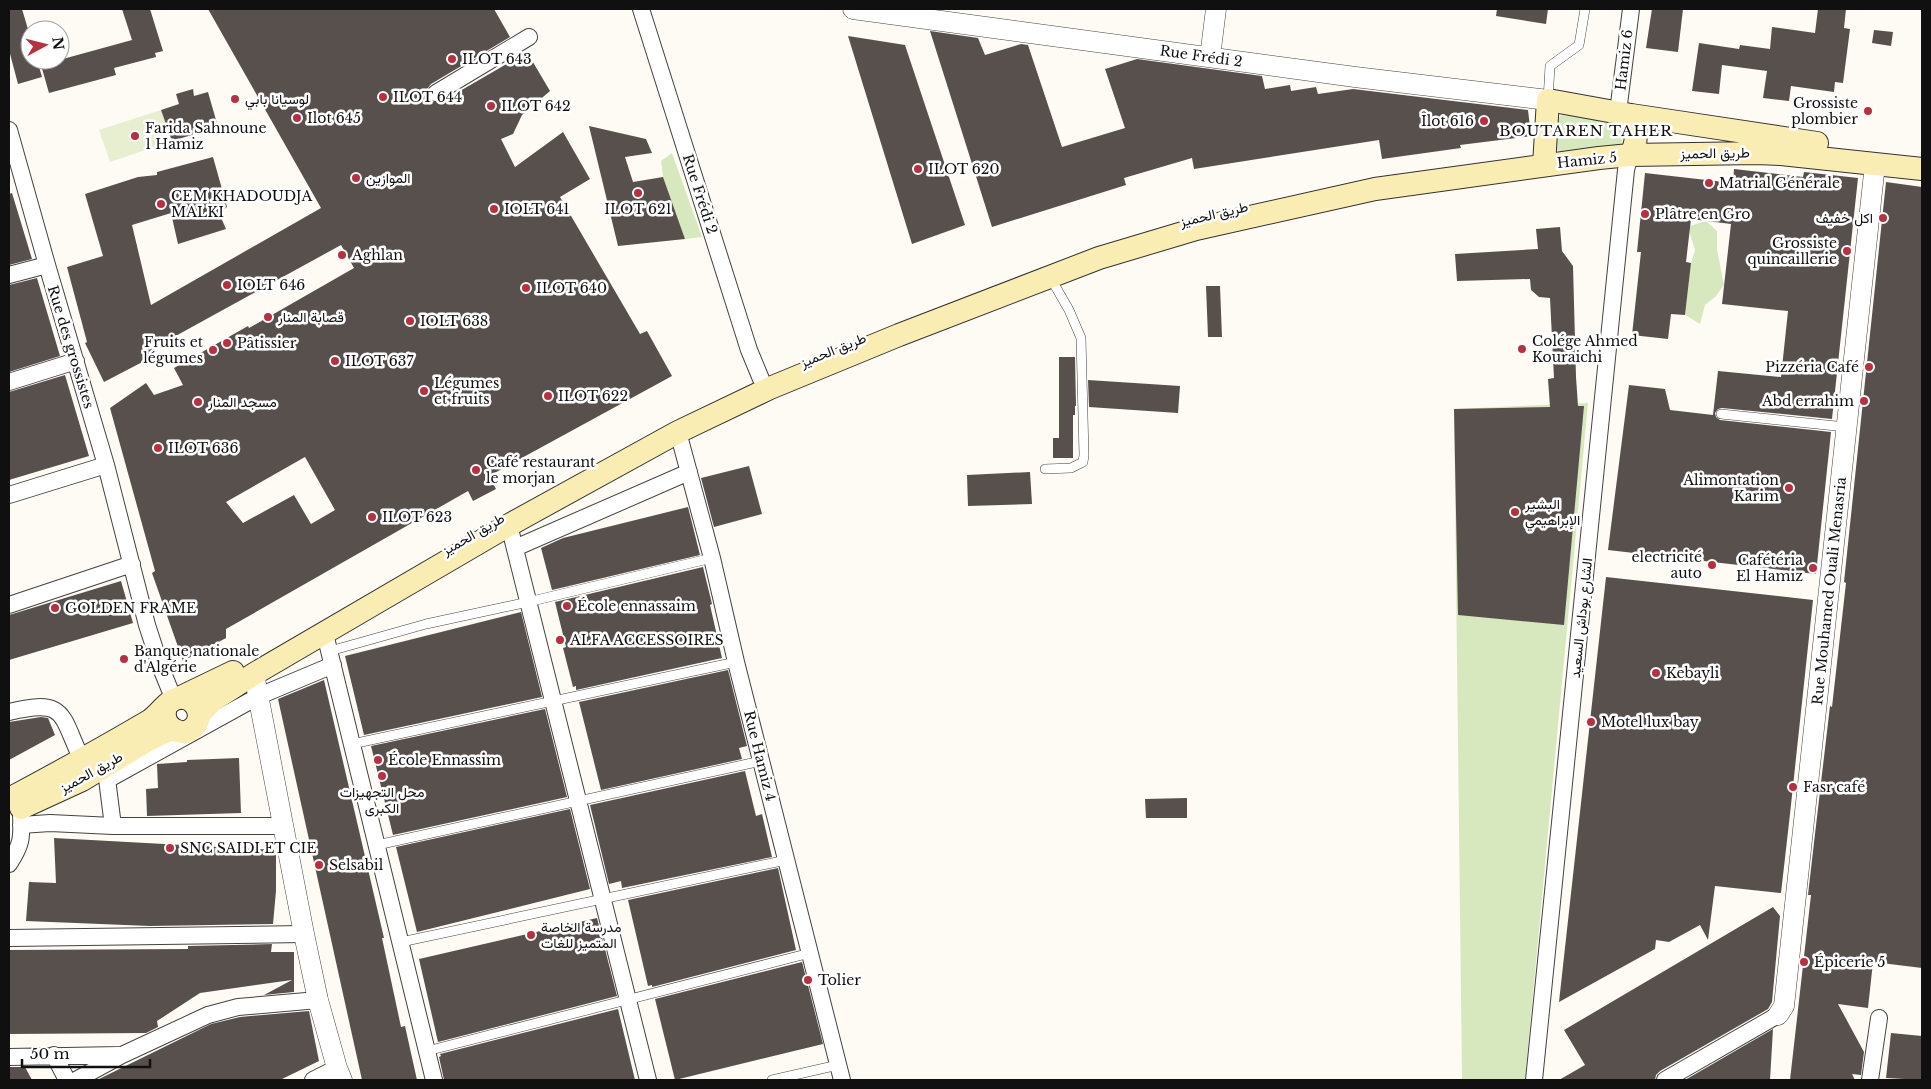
<svg xmlns="http://www.w3.org/2000/svg" width="1931" height="1089" font-family="'Libre Baskerville',Vazirmatn,serif">
  <style>
    .green { fill: #d7e8be }
    .pitch { fill: #e7efd0 }
    .building { fill: #58504d; fill-rule: evenodd }
    .lines { fill: none; stroke-linecap: round; stroke-linejoin: round }
    .service-casing { stroke: #434343; stroke-width: 10 }
    .minor-casing { stroke: #434343; stroke-width: 18 }
    .tertiary-casing { stroke: #434343; stroke-width: 21 }
    .secondary-casing { stroke: #323232; stroke-width: 24 }
    .service { stroke: #fff; stroke-width: 9 }
    .minor { stroke: #fff; stroke-width: 16 }
    .tertiary { stroke: #fff; stroke-width: 20 }
    .secondary { stroke: #faedb3; stroke-width: 22 }
    .poi-dot { fill: #b92f40; stroke: #fff; stroke-width: 2 }
    .labels { text-anchor: middle; stroke-width: 5; stroke-linejoin: round; paint-order: stroke }
    .street-label { font-size: 14px; fill: #101010; stroke: #fff }
    .poi-label { font-size: 14px; fill: #101010; stroke: #fff; text-anchor: start }
    .neighbourhood-label { font-size: 15px; letter-spacing: 1px; fill: #101010; stroke: #fff }
  </style>
  <rect width="100%" height="100%" fill="#fefbf4"/>
  <path class="green" d="M1561,115L1604,117L1620,126L1622,142L1617,149L1563,154L1552,146L1554,124Z
    M672,153L702,237L685,239L663,177L661,161Z
    M1706,221L1717,231V249L1724,285L1715,297L1705,305L1700,324L1685,315L1691,263L1695,250L1689,231L1690,226Z
    M1588,403L1525,1080H1462L1454,409Z"/>
  <path class="pitch" d="M161,110L172,141L110,162L99,130Z"/>
  <path class="building" d="M9,9H22L30,36V60H37L42,77L18,84L9,50Z
    M122,9H150L163,51L155,53L156,57L114,68L116,75L49,93L41,65L132,40Z
    M208,9H494L510,37L431,84L427,89V98L432,102H441L527,52L550,91L522,115L513,134L501,139L515,167L563,132L590,179L560,197L640,334L647,331L672,376L489,476L496,489L473,501L468,491L226,629V638L183,661L152,573L155,571L110,408L146,383L154,395L183,385L174,368L248,326L249,328L354,268L341,245L152,349V357L104,382L85,343L87,342L67,267L103,256L85,194L138,177L157,175V172L213,157L227,207L219,213L226,229L178,244L171,213L132,225L151,305L321,208ZM305,457L335,510L311,524L294,495L243,523L226,502Z
    M1497,9H1548L1546,24L1496,16Z
    M1652,9H1683L1678,52L1646,48Z
    M1818,9H1846L1844,28L1850,29L1843,83L1835,82L1834,92L1791,86L1789,101L1763,98L1767,71L1722,65L1719,94L1692,91L1699,43L1739,49L1740,45L1770,49L1772,27L1815,33Z
    M1874,30L1893,32L1891,46L1872,43Z
    M930,31L978,38L985,55L1021,44L1028,45L1062,147L1125,128L1105,69L1137,59L1262,76L1265,89L1290,85L1291,91L1316,87L1318,94L1353,89L1528,110L1531,136L1460,145L1461,148L1382,159L1379,140L1194,169L1192,158L1124,178L1126,185L992,227Z
    M848,36L905,45L965,225L912,244Z
    M193,89L194,96L208,92L218,127L172,141L161,110L179,104L176,94Z
    M589,126L646,139L652,153L625,157L633,182L663,177L685,239L618,246Z
    M1734,169L1803,177L1804,172L1858,178L1832,419L1722,408L1718,409L1715,413L1716,417L1720,420L1831,432L1816,574L1608,550L1629,385L1665,389L1670,410L1713,415L1718,371L1781,377L1788,311L1722,304L1731,224L1691,219L1686,262L1691,263L1685,315L1671,314L1668,339L1632,335L1641,252H1637L1645,173L1733,183Z
    M1886,182L1922,187V968L1873,962L1868,1008L1838,1004L1864,1052L1861,1075L1852,1074L1855,1080H1790L1811,895H1808L1815,834L1830,706L1832,707L1846,583L1844,582Z
    M12,193L32,259L9,265V194Z
    M1560,227L1562,251L1573,266L1576,377L1578,406H1584L1564,625L1458,615L1454,409L1550,407L1548,379L1554,378L1550,298L1539,297L1531,290L1530,279L1457,281L1455,254L1538,249L1536,229Z
    M37,278L60,356L9,372V285Z
    M1206,286H1220L1222,337H1208Z
    M1059,357H1075L1076,406H1075V415H1073V458H1053V438H1059Z
    M65,375L89,456L9,480V392Z
    M1088,380L1180,386L1178,413L1089,407Z
    M749,466L762,514L714,527L701,478Z
    M1030,472L1032,504L968,506L967,475Z
    M688,507L700,555L552,590L541,548L563,538Z
    M703,567L712,604L710,605L722,658L576,690V686L573,687L563,648L566,647L555,602Z
    M1606,577L1813,600L1790,814L1781,893L1715,886L1708,940L1700,925L1669,942L1656,940L1655,949L1559,1002Z
    M121,581L133,623L9,660V615Z
    M521,612L542,697L364,735L345,656Z
    M728,670L747,746L739,748L742,759L601,790L579,702Z
    M324,680L384,938H382L401,1027L405,1026L417,1080H362L278,699Z
    M545,709L567,797L393,835L371,746Z
    M41,717L48,718L55,735L9,760V722Z
    M239,758L241,813L147,816L146,789L158,788L157,764L187,762V760Z
    M745,771L756,816L762,814L772,857L622,888L621,881L609,884L590,805Z
    M1187,798V818H1146L1145,799Z
    M570,809L590,889L417,932L396,847Z
    M54,838L276,850V891L273,924L150,926L26,921L29,882L56,883Z
    M778,868L796,950L652,987V985L648,986L628,900Z
    M1773,907L1780,916L1772,1002L1768,1009L1660,1071L1656,1075L1655,1080H1559L1585,1065L1564,1030Z
    M597,918L617,996L438,1042L419,959Z
    M272,944L271,952H294V992L264,995L292,980L200,993L157,1021L158,1027L146,1033L9,1034V950L188,949V946Z
    M802,962L823,1044L675,1080L655,999Z
    M618,1009L635,1080H444L439,1057L441,1056L440,1054Z
    M309,1011L319,1061L280,1080H97L211,1024L240,1017Z
    M1773,1029L1770,1080H1685Z
    M1891,1033L1922,1036V1080L1886,1078Z
    M9,1067H25L32,1080H9Z"/>
  <g class="lines">
    <defs>
      <path id="service" d="M1548,100L1550,66L1579,45L1585,9
        M1721,414L1846,427
        M1045,469L1071,468L1083,462L1084,455L1081,338L1069,310L1050,277
        M330,651L426,624L528,602L712,558
        M352,744L736,662
        M377,845L761,761
        M401,942L786,860
        M427,1051L810,953
        M772,1080L838,1065"/>
      <path id="minor" d="M641,9L749,350L761,379
        M436,93L529,37
        M1618,112L1631,9
        M9,130L47,265L106,465L147,625L161,668L174,700
        M9,275L47,265
        M9,382L76,361
        M678,432L712,558L736,662L842,1080
        M9,495L106,465
        M509,525L648,1080
        M515,548L689,472
        M9,605L132,564
        M325,634L434,1080
        M9,712C67,698 60,714 82,760
        M106,771L113,826
        M107,780L259,696L333,665
        M21,825L50,823L113,826H284
        M9,864C22,844 22,838 21,814
        M9,938L304,934
        M54,1055L67,1080
        M9,1057L120,1055
        M76,1080L122,1055L208,1015L238,1007L318,1000
        M313,1080L337,1068
        M1534,1080L1626,170L1630,155
        M1665,1080L1778,1015
        M1870,1080L1879,1018"/>
      <path id="tertiary" d="M853,9L1355,77L1548,100
        M1210,57L1216,9
        M254,674L304,934L318,1000L337,1068L342,1080
        M1778,1015L1784,1006L1875,164"/>
      <path id="secondary" d="M1630,155C1639,141 1636,130 1631,115
        M1544,165L1548,100L1631,115L1817,143
        M179,698L233,672
        M199,715L212,701L254,674L509,525L678,432L770,388L899,335L1099,258L1196,229L1375,189L1599,158L1630,155L1757,153L1781,154L1922,169
        M9,799C56,774 103,748 149,721C159,715 167,700 179,698C193,696 203,711 197,723C186,743 159,727 166,707
        M21,808L82,780L148,740L172,729"/>
    </defs>
    <use href="#service" class="service-casing"/>
    <use href="#minor" class="minor-casing"/>
    <use href="#tertiary" class="tertiary-casing"/>
    <use href="#secondary" class="secondary-casing"/>
    <use href="#service" class="service"/>
    <use href="#minor" class="minor"/>
    <use href="#tertiary" class="tertiary"/>
    <use href="#secondary" class="secondary"/>
  </g>
  <g class="poi-dot">
    <circle cx="452" cy="59" r="5"/>
    <circle cx="383" cy="97" r="5"/>
    <circle cx="235" cy="99" r="5"/>
    <circle cx="491" cy="106" r="5"/>
    <circle cx="1868" cy="111" r="5"/>
    <circle cx="297" cy="118" r="5"/>
    <circle cx="1484" cy="121" r="5"/>
    <circle cx="135" cy="136" r="5"/>
    <circle cx="918" cy="169" r="5"/>
    <circle cx="356" cy="178" r="5"/>
    <circle cx="1709" cy="183" r="5"/>
    <circle cx="638" cy="193" r="5"/>
    <circle cx="161" cy="204" r="5"/>
    <circle cx="494" cy="209" r="5"/>
    <circle cx="1645" cy="214" r="5"/>
    <circle cx="1883" cy="218" r="5"/>
    <circle cx="1847" cy="251" r="5"/>
    <circle cx="342" cy="255" r="5"/>
    <circle cx="227" cy="285" r="5"/>
    <circle cx="526" cy="288" r="5"/>
    <circle cx="268" cy="317" r="5"/>
    <circle cx="410" cy="321" r="5"/>
    <circle cx="227" cy="343" r="5"/>
    <circle cx="1522" cy="349" r="5"/>
    <circle cx="213" cy="350" r="5"/>
    <circle cx="335" cy="361" r="5"/>
    <circle cx="1869" cy="367" r="5"/>
    <circle cx="424" cy="391" r="5"/>
    <circle cx="548" cy="396" r="5"/>
    <circle cx="1864" cy="401" r="5"/>
    <circle cx="198" cy="402" r="5"/>
    <circle cx="158" cy="448" r="5"/>
    <circle cx="476" cy="470" r="5"/>
    <circle cx="1789" cy="488" r="5"/>
    <circle cx="1515" cy="512" r="5"/>
    <circle cx="372" cy="517" r="5"/>
    <circle cx="1712" cy="565" r="5"/>
    <circle cx="1813" cy="568" r="5"/>
    <circle cx="567" cy="606" r="5"/>
    <circle cx="55" cy="608" r="5"/>
    <circle cx="560" cy="640" r="5"/>
    <circle cx="124" cy="659" r="5"/>
    <circle cx="1656" cy="673" r="5"/>
    <circle cx="1591" cy="722" r="5"/>
    <circle cx="378" cy="760" r="5"/>
    <circle cx="382" cy="776" r="5"/>
    <circle cx="1793" cy="787" r="5"/>
    <circle cx="170" cy="848" r="5"/>
    <circle cx="319" cy="865" r="5"/>
    <circle cx="531" cy="935" r="5"/>
    <circle cx="1804" cy="962" r="5"/>
    <circle cx="808" cy="980" r="5"/>
  </g>
  <g class="labels">
    <g class="street-label">
      <text transform="translate(1201 56) rotate(8)" y="5">Rue Frédi 2</text>
      <text transform="translate(1624 60) rotate(-83)" y="5">Hamiz 6</text>
      <text transform="translate(1715 153) rotate(-1)" y="5">طريق الحميز</text>
      <text transform="translate(1587 160) rotate(-6)" y="5">Hamiz 5</text>
      <text transform="translate(700 194) rotate(72)" y="5">Rue Frédi 2</text>
      <text transform="translate(1214 214) rotate(-13)" y="5">طريق الحميز</text>
      <text transform="translate(71 347) rotate(73)" y="5">Rue des grossistes</text>
      <text transform="translate(833 350) rotate(-22)" y="5">طريق الحميز</text>
      <text transform="translate(473 534) rotate(-30)" y="5">طريق الحميز</text>
      <text transform="translate(1829 591) rotate(-84)" y="5">Rue Mouhamed Ouali Menasria</text>
      <text transform="translate(1581 618) rotate(-84)" y="5">الشارع بوداش السعيد</text>
      <text transform="translate(760 756) rotate(76)" y="5">Rue Hamiz 4</text>
      <text transform="translate(91 772) rotate(-29)" y="5">طريق الحميز</text>
    </g>
    <g class="poi-label">
      <text x="462" y="64">ILOT 643</text>
      <text x="393" y="102">ILOT 644</text>
      <text x="245" y="104">لوسيانا بابي</text>
      <text x="1858" y="108" text-anchor="end">Grossiste<tspan x="1858" dy="16">plombier</tspan></text>
      <text x="501" y="111">ILOT 642</text>
      <text x="307" y="123">Ilot 645</text>
      <text x="1474" y="126" text-anchor="end">Îlot 616</text>
      <text x="145" y="133">Farida Sahnoune<tspan x="145" dy="16">1 Hamiz</tspan></text>
      <text x="928" y="174">ILOT 620</text>
      <text x="366" y="183">الموازين</text>
      <text x="1719" y="188">Matrial Générale</text>
      <text x="171" y="201">CEM KHADOUDJA<tspan x="171" dy="16">MALKI</tspan></text>
      <text x="504" y="214">IOLT 641</text>
      <text x="638" y="214" text-anchor="middle">ILOT 621</text>
      <text x="1655" y="219">Plâtre en Gro</text>
      <text x="1873" y="223" text-anchor="end">اكل خفيف</text>
      <text x="1837" y="248" text-anchor="end">Grossiste<tspan x="1837" dy="16">quincaillerie</tspan></text>
      <text x="352" y="260">Aghlan</text>
      <text x="237" y="290">IOLT 646</text>
      <text x="536" y="293">ILOT 640</text>
      <text x="278" y="322">قصابة المنار</text>
      <text x="420" y="326">IOLT 638</text>
      <text x="1532" y="346">Colége Ahmed<tspan x="1532" dy="16">Kouraichi</tspan></text>
      <text x="203" y="347" text-anchor="end">Fruits et<tspan x="203" dy="16">légumes</tspan></text>
      <text x="237" y="348">Pâtissier</text>
      <text x="345" y="366">ILOT 637</text>
      <text x="1859" y="372" text-anchor="end">Pizzéria Café</text>
      <text x="434" y="388">Légumes<tspan x="434" dy="16">et fruits</tspan></text>
      <text x="558" y="401">ILOT 622</text>
      <text x="1854" y="406" text-anchor="end">Abd errahim</text>
      <text x="208" y="407">مسجد المنار</text>
      <text x="168" y="453">ILOT 636</text>
      <text x="486" y="467">Café restaurant<tspan x="486" dy="16">le morjan</tspan></text>
      <text x="1779" y="485" text-anchor="end">Alimontation<tspan x="1779" dy="16">Karim</tspan></text>
      <text x="1525" y="509">البشير<tspan x="1525" dy="16">الإبراهيمي</tspan></text>
      <text x="382" y="522">ILOT 623</text>
      <text x="1702" y="562" text-anchor="end">electricité<tspan x="1702" dy="16">auto</tspan></text>
      <text x="1803" y="565" text-anchor="end">Cafétéria<tspan x="1803" dy="16">El Hamiz</tspan></text>
      <text x="577" y="611">École ennassaim</text>
      <text x="65" y="613">GOLDEN FRAME</text>
      <text x="570" y="645">ALFA ACCESSOIRES</text>
      <text x="134" y="656">Banque nationale<tspan x="134" dy="16">d'Algérie</tspan></text>
      <text x="1666" y="678">Kebayli</text>
      <text x="1601" y="727">Motel lux bay</text>
      <text x="388" y="765">École Ennassim</text>
      <text x="1803" y="792">Fasr café</text>
      <text x="382" y="797" text-anchor="middle">محل التجهيزات<tspan x="382" dy="16">الكبرى</tspan></text>
      <text x="180" y="853">SNC SAIDI ET CIE</text>
      <text x="329" y="870">Selsabil</text>
      <text x="541" y="932">مدرسة الخاصة<tspan x="541" dy="16">المتميز للغات</tspan></text>
      <text x="1814" y="967">Épicerie 5</text>
      <text x="818" y="985">Tolier</text>
    </g>
    <g class="neighbourhood-label">
      <text x="1586" y="136">BOUTAREN TAHER</text>
    </g>
  </g>
  <rect width="1931" height="1089" fill="none" stroke="#101010" stroke-width="20"/>
  <g transform="translate(45 45) rotate(83)"><circle r="24" fill="#ffffff" stroke="#9f9f9f"/>
  <path d="M0-4L9 19L0 12L-9 19Z" fill="#b92f40"/>
  <text y="-8" font-size="14" font-weight="bold" text-anchor="middle" fill="#101010">N</text>
  </g>
  <path d="M22 1059v8h128v-8" fill="none" stroke="#101010" stroke-width="2.5"/>
  <text x="30" y="1059" font-size="15" fill="#101010" stroke="#ffffff" stroke-width="4" paint-order="stroke">50 m</text>
</svg>
